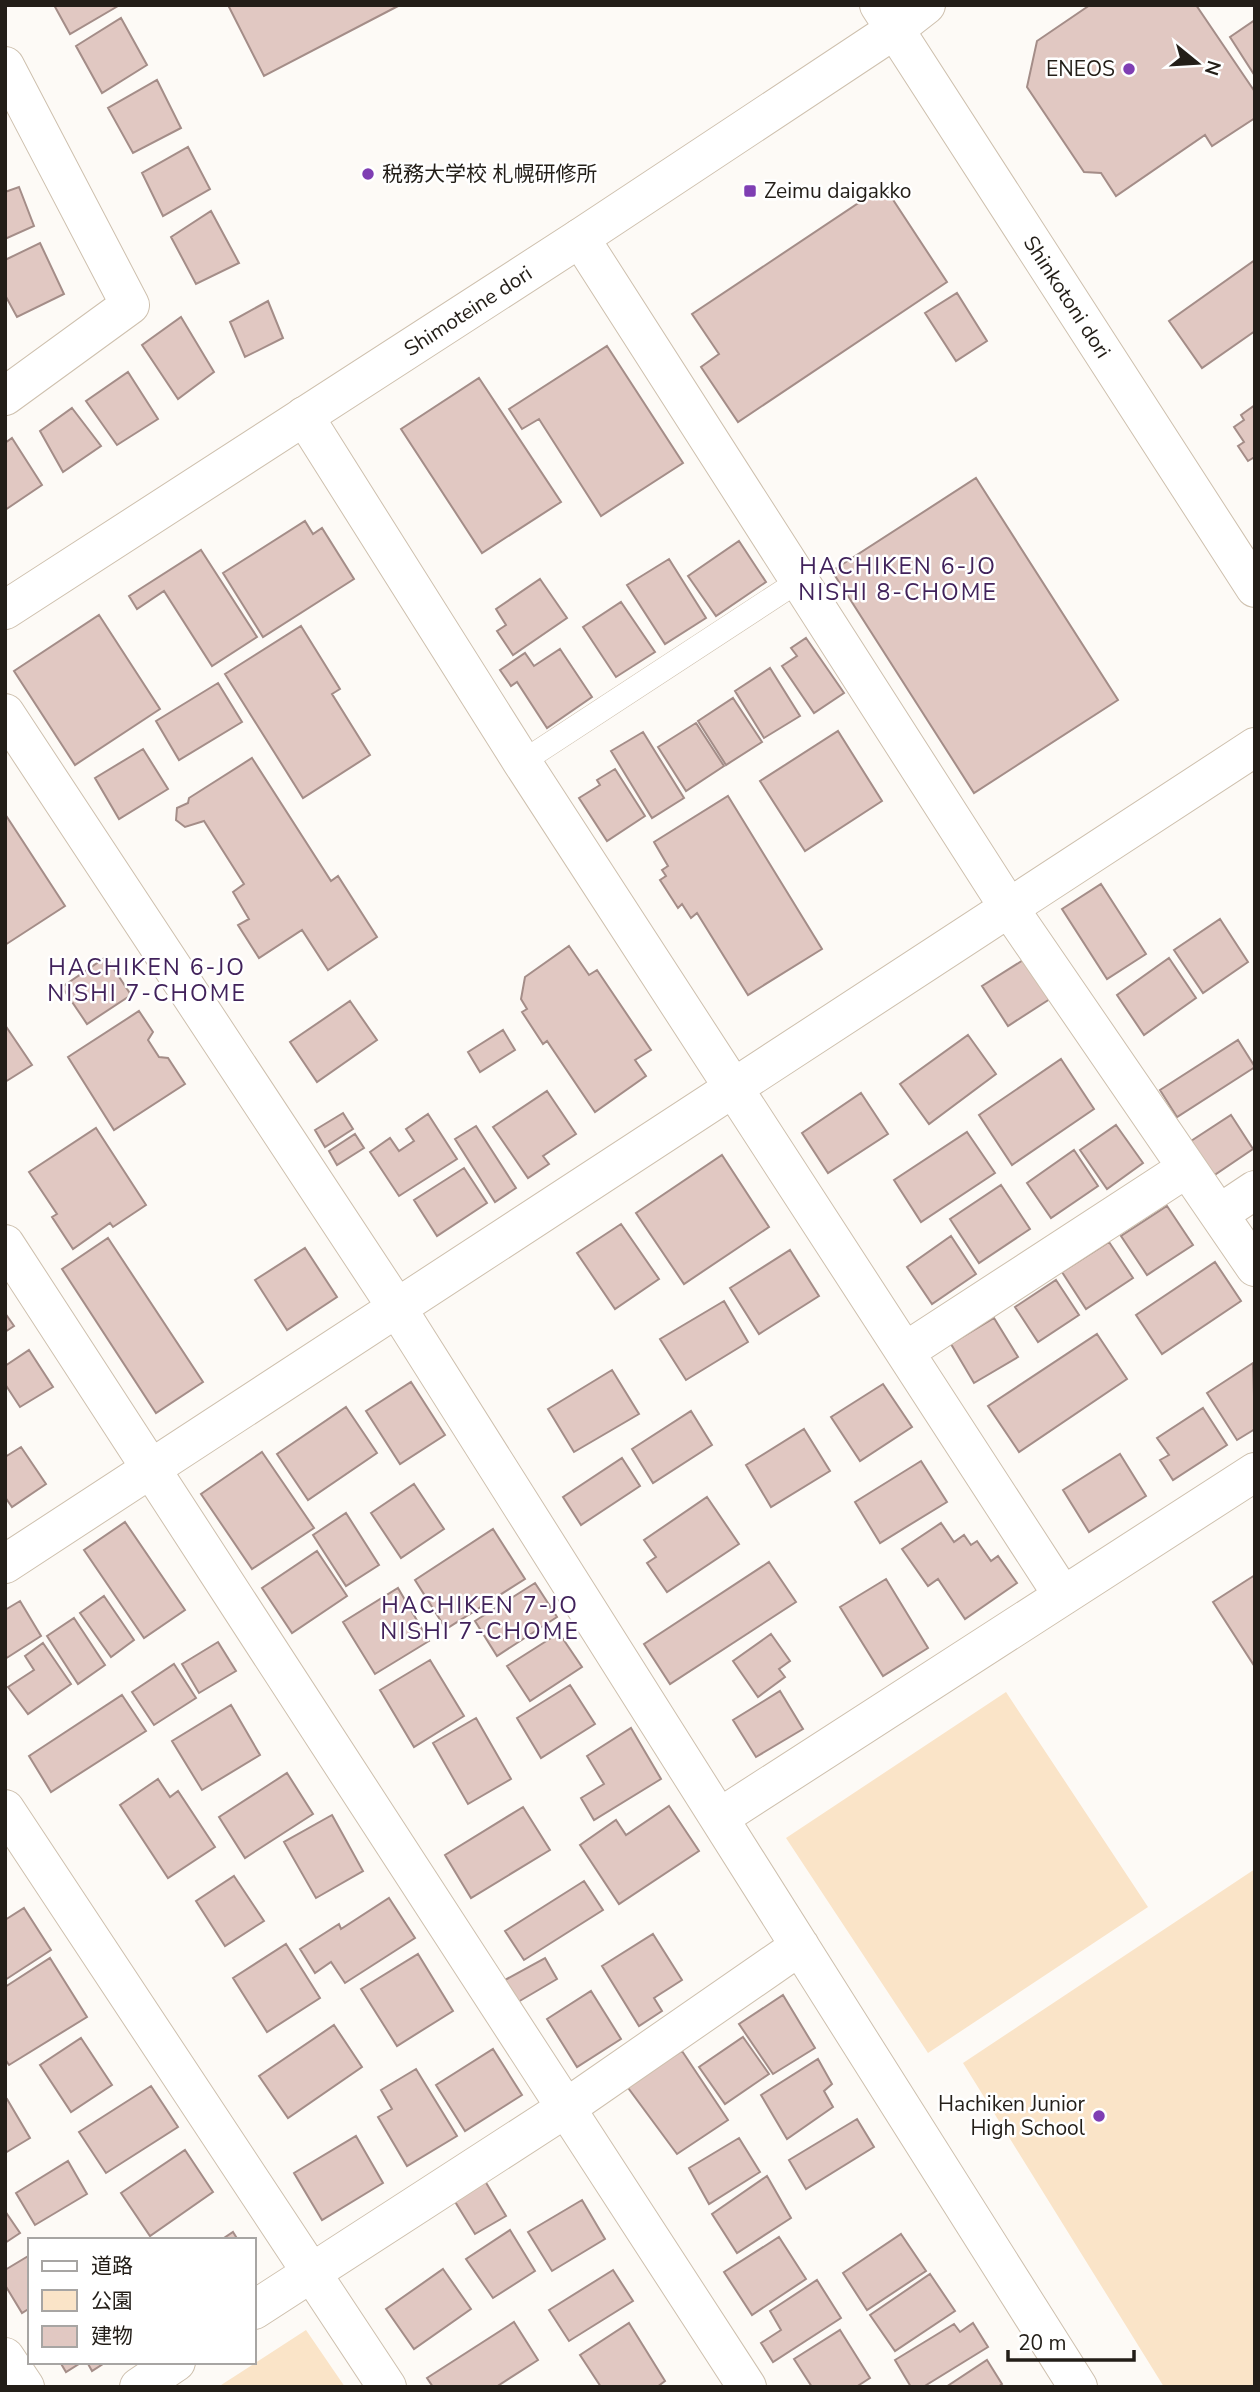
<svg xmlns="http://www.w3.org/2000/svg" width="1260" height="2392" font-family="'Nunito Sans','Noto Sans JP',sans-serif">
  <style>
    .green { fill: #fae4c8 }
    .building { fill: #e1c8c2; stroke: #a48d88; stroke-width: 2 }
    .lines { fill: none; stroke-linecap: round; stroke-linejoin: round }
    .service-casing { stroke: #cec0ae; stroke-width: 24 }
    .minor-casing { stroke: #cec0ae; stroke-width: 40 }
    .tertiary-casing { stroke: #cec0ae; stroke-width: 40 }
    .secondary-casing { stroke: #cec0ae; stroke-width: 40 }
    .service { stroke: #fff; stroke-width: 23 }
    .minor { stroke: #fff; stroke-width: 38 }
    .tertiary { stroke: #fff; stroke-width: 38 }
    .secondary { stroke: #fff; stroke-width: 38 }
    .poi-dot { fill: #7f3eb3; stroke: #fff; stroke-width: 2.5 }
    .labels { text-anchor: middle; stroke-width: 5; stroke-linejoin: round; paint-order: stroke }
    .poi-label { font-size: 21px; fill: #231e18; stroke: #fff; text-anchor: end }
    .street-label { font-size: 21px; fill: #231e18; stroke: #fff }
    .neighbourhood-label { font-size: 23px; letter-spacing: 2px; fill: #41225b; stroke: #fff }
  </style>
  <rect width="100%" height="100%" fill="#fdfaf6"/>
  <path class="green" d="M1006,1692L1148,1907L928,2053L786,1838Z
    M1255,1869V2387H1164L963,2063Z
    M306,2330L345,2387H218Z"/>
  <path class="building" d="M54,5H118V6L70,34Z
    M228,5H400L264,76Z
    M1090,5H1196L1255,92V118L1212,146L1205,135L1116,196L1101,173L1084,172L1027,87L1037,41Z
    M121,18L147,65L102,93L76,46Z
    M1255,20V76L1230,37Z
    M157,80L181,128L133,153L108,108Z
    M188,147L210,189L163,216L142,173Z
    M884,186L947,282L738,422L701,367L719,354L692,314Z
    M19,187L34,226L5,239V192Z
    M211,211L239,263L196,284L171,237Z
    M40,243L64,294L17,317L5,295V260Z
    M1255,260V331L1202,368L1169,321Z
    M957,293L987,341L956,361L925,313Z
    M268,301L283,338L245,357L230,322Z
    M181,317L214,372L178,399L142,345Z
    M607,346L683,463L601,516L539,419L522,429L509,409Z
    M128,372L158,419L117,445L86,401Z
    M479,378L561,502L482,553L401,429Z
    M1255,405V460L1253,458L1248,461L1238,446L1244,442L1234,427L1244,420L1241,415Z
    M72,408L101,446L63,472L40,431Z
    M12,438L42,485L5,510V443Z
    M976,478L1118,700L974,793L832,571Z
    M305,521L313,534L322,528L354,579L263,637L223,573Z
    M739,541L766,582L716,616L688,576Z
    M201,550L257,637L212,666L164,591L137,609L129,596Z
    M669,559L706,618L665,644L627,585Z
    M540,579L567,618L513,655L497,631L506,625L496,609Z
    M621,602L655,652L616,677L583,627Z
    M99,615L160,709L75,765L14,671Z
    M301,626L340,689L332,694L370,755L303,798L225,674Z
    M806,638L844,693L814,713L782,666L797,656L791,648Z
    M560,649L592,697L547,728L517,682L511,686L500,670L525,653L534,666Z
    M770,668L800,716L764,738L735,691Z
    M218,683L242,722L179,760L156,721Z
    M733,698L762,742L726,765L698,721Z
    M696,723L724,766L686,791L658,747Z
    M838,731L882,801L805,851L760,781Z
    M643,732L684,798L652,818L611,751Z
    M143,749L168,789L119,819L95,778Z
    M252,758L331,881L338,876L377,937L328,970L302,930L259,958L238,925L249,919L233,892L244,884L204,821L185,827L176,820L177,808L188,803L189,798Z
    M615,769L645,816L607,841L579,798L600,785L597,780Z
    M728,796L822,949L748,995L697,913L691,918L682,904L678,908L660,880L666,876L662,870L668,866L654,842Z
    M7,817L65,906L5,945V819Z
    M1101,884L1146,954L1107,979L1062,909Z
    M1220,919L1248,962L1203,993L1174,950Z
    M569,946L589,975L597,970L651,1050L635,1060L646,1076L595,1112L547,1041L543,1044L522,1012L527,1009L521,999L525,977Z
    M106,957L131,995L87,1024L62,987Z
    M1028,957L1053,997L1008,1026L982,986Z
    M1169,958L1196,998L1144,1035L1117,995Z
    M350,1001L377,1040L317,1082L290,1042Z
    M139,1011L153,1032L148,1040L159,1057L168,1058L185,1084L114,1130L68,1057Z
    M5,1025L32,1065L5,1082Z
    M503,1030L515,1050L480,1072L468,1052Z
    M968,1035L996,1074L929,1124L900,1084Z
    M1238,1040L1255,1067L1177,1117L1160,1090Z
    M1061,1059L1094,1109L1012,1165L979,1115Z
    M547,1091L576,1134L543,1156L549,1164L528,1178L493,1127Z
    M861,1093L888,1134L828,1173L802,1133Z
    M343,1113L353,1129L325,1147L315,1130Z
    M428,1114L457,1159L399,1196L370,1152L390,1138L399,1151L414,1141L406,1129Z
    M1231,1115L1253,1149L1213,1176L1191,1141Z
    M1116,1125L1143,1163L1107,1189L1080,1150Z
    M476,1126L516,1188L495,1202L455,1139Z
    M96,1128L146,1205L113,1227L110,1223L73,1249L52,1217L57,1214L29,1172Z
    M967,1132L995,1173L921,1222L894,1180Z
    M355,1134L364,1148L337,1165L329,1151Z
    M1074,1150L1098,1186L1051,1218L1027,1183Z
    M722,1155L769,1227L684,1284L636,1213Z
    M464,1168L487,1203L437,1236L414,1200Z
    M1001,1185L1030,1229L979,1263L950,1219Z
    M1167,1206L1193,1245L1147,1275L1121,1236Z
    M621,1224L659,1279L615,1309L577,1253Z
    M951,1236L976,1274L932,1304L907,1267Z
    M108,1238L203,1382L156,1413L62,1269Z
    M1109,1242L1133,1278L1086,1309L1062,1272Z
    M305,1248L337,1297L287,1330L255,1280Z
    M790,1250L819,1296L759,1334L730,1288Z
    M1215,1262L1241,1301L1162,1354L1136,1315Z
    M1056,1280L1079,1315L1038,1342L1015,1307Z
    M724,1301L748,1342L686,1380L660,1339Z
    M5,1313L14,1326L5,1332Z
    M994,1318L1018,1357L974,1383L951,1344Z
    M1097,1334L1127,1379L1019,1452L988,1406Z
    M29,1350L53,1387L20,1407L5,1384V1366Z
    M1253,1363L1255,1429L1237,1440L1207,1393Z
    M612,1370L639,1414L574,1452L548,1409Z
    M411,1382L445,1435L400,1464L366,1411Z
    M883,1384L912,1427L860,1461L831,1417Z
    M346,1407L377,1453L308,1500L277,1454Z
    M1203,1408L1227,1445L1173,1480L1160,1460L1169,1455L1157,1438Z
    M691,1411L712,1445L653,1483L632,1449Z
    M804,1429L830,1471L771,1507L746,1465Z
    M21,1447L46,1484L12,1507L5,1497V1457Z
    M262,1452L314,1528L252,1569L201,1494Z
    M1120,1454L1146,1496L1089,1532L1063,1490Z
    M622,1458L640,1486L581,1525L563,1497Z
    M921,1461L947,1502L880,1543L855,1502Z
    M414,1484L444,1529L401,1558L371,1513Z
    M707,1497L739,1544L667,1592L647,1563L656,1557L644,1540Z
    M346,1513L379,1565L346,1586L313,1535Z
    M125,1522L185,1610L144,1638L84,1550Z
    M941,1523L954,1542L964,1535L971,1545L977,1541L991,1561L998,1556L1017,1583L965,1619L938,1579L928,1586L902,1549Z
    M493,1529L525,1579L446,1629L415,1580Z
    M317,1551L347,1596L292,1633L262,1588Z
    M769,1562L796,1602L670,1684L644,1644Z
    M1255,1575V1667L1213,1602Z
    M886,1579L928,1648L883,1676L840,1607Z
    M535,1583L557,1617L497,1656L475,1621Z
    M398,1588L429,1641L375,1674L343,1622Z
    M104,1596L134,1640L111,1657L80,1613Z
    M20,1601L41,1636L5,1659V1610Z
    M74,1618L105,1665L78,1684L47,1636Z
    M559,1633L582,1667L530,1701L507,1666Z
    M771,1634L790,1661L779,1669L785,1677L758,1697L733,1661Z
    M218,1642L236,1671L199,1693L182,1664Z
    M43,1643L71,1684L28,1714L8,1687L34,1670L25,1656Z
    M430,1660L464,1716L414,1747L380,1690Z
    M174,1664L196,1698L154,1725L132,1692Z
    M570,1685L595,1724L541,1758L517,1718Z
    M780,1691L803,1729L756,1757L733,1720Z
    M122,1695L146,1731L51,1792L29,1756Z
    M231,1705L260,1755L202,1790L172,1741Z
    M476,1718L511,1779L468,1804L433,1743Z
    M631,1728L661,1779L594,1820L581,1798L604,1784L587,1756Z
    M287,1773L313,1814L245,1858L219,1817Z
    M158,1779L170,1797L178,1791L215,1847L168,1878L120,1805Z
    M669,1806L699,1851L619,1904L580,1845L616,1820L626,1835Z
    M523,1807L550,1850L471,1898L445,1855Z
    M332,1815L363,1871L316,1898L284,1842Z
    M234,1876L264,1921L225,1946L196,1901Z
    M584,1881L603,1910L524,1960L505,1931Z
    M389,1898L415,1938L345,1983L331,1962L315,1973L300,1949L339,1924L341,1929Z
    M24,1908L51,1950L5,1980V1920Z
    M653,1934L682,1980L654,1998L662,2011L639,2026L602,1966Z
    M286,1944L320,1998L267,2032L233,1978Z
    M418,1954L453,2011L397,2046L361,1989Z
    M50,1958L87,2017L9,2065L5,2059V1987Z
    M545,1958L557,1979L518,2002L505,1980Z
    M591,1991L621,2039L577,2067L547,2019Z
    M783,1995L815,2048L773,2074L739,2024Z
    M334,2025L362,2067L288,2118L259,2076Z
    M743,2037L769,2074L725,2104L699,2067Z
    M81,2038L112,2085L71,2112L40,2065Z
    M493,2049L522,2095L465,2131L436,2085Z
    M682,2051L728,2120L677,2154L626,2085Z
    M818,2059L832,2084L824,2091L833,2107L787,2139L761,2095Z
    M416,2069L457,2136L407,2166L378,2117L392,2109L381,2090Z
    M151,2086L178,2127L106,2173L79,2132Z
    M7,2099L30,2138L5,2153V2100Z
    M857,2119L874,2147L806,2189L789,2160Z
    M356,2136L383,2183L322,2220L294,2173Z
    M739,2138L760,2172L709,2204L689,2168Z
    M185,2150L213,2192L150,2236L121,2193Z
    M68,2161L87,2194L35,2225L16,2193Z
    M767,2176L791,2218L737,2253L712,2214Z
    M485,2181L506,2216L475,2234L454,2200Z
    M582,2200L605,2239L552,2271L528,2232Z
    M5,2211L20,2233L5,2243Z
    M510,2230L535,2271L493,2298L466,2259Z
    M233,2232L238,2240H221Z
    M901,2234L926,2271L867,2310L843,2273Z
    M779,2237L806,2279L752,2315L724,2272Z
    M30,2255V2308L22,2313L5,2285V2270Z
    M443,2269L471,2309L414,2349L386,2309Z
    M613,2270L633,2301L569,2341L549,2310Z
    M930,2274L955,2311L895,2351L870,2315Z
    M817,2280L841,2318L773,2362L761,2343L781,2330L770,2311Z
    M514,2322L538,2360L496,2387H433L427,2378Z
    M629,2323L665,2381L657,2387H601L580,2355Z
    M973,2323L988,2347L923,2387H911L895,2360L954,2324L960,2332Z
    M840,2330L870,2378L856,2387H812L794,2359Z
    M987,2360L1002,2384L998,2387H946Z
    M60,2362H82L66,2372Z
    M87,2362H106L92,2371Z"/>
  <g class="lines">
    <defs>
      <path id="service" d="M522,762L800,580"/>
      <path id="minor" d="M5,66L130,305L5,396
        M580,238L1009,908L1255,1267
        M304,416L522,762L1063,1596
        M5,713L397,1308L1078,2387
        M1219,1214L1255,1190
        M5,1244L747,2387
        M906,1351L1187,1168
        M5,1564L1255,747
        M5,1809L387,2387
        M719,1818L1255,1472
        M254,2310L566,2108L800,1946
        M5,2357L25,2387
        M139,2387L176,2362"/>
      <path id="tertiary" d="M879,5L1255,588"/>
      <path id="secondary" d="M5,610L580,238L894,30L926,5"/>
    </defs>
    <use href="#service" class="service-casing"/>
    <use href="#minor" class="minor-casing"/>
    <use href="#tertiary" class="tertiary-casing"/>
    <use href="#secondary" class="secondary-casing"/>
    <use href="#service" class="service"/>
    <use href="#minor" class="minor"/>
    <use href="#tertiary" class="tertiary"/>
    <use href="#secondary" class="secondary"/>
  </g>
  <g class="poi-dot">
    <circle cx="1129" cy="69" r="7"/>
    <circle cx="368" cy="174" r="7"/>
    <rect x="743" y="184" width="14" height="14" rx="3.5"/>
    <circle cx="1099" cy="2116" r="7"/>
  </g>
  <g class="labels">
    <g class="poi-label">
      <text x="1115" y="76">ENEOS</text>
      <text x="382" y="181" text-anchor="start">税務大学校 札幌研修所</text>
      <text x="764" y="198" text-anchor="start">Zeimu daigakko</text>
      <text x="1085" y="2111">Hachiken Junior<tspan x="1085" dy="24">High School</tspan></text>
    </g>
    <g class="street-label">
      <text transform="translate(1067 297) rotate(57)" y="7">Shinkotoni dori</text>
      <text transform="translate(468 311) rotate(-33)" y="7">Shimoteine dori</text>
    </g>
    <g class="neighbourhood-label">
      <text x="898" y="574">HACHIKEN 6-JO<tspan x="898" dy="26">NISHI 8-CHOME</tspan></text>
      <text x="147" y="975">HACHIKEN 6-JO<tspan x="147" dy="26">NISHI 7-CHOME</tspan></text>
      <text x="480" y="1613">HACHIKEN 7-JO<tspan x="480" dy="26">NISHI 7-CHOME</tspan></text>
    </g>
  </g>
  <rect width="1260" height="2392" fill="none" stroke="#231e18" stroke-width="14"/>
  <rect x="28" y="2238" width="228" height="126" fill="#ffffff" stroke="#a7a5a3" stroke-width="2"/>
  <rect x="42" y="2261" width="35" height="10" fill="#ffffff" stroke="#a7a5a3" stroke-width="2"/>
  <text x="91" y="2273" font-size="21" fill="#231e18">道路</text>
  <rect x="42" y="2290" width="35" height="21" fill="#fae4c8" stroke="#a7a5a3" stroke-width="2"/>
  <text x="91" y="2308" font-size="21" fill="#231e18">公園</text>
  <rect x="42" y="2326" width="35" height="21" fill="#e1c8c2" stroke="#a7a5a3" stroke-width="2"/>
  <text x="91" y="2343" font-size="21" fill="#231e18">建物</text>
  <g transform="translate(1197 63) rotate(108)" stroke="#ffffff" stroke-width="5" paint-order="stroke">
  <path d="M0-5L12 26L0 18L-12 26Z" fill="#231e18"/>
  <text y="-10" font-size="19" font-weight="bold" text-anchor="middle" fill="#231e18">N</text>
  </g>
  <path d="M1008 2350v10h126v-10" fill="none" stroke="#231e18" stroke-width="3.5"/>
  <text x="1018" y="2350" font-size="21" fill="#231e18" stroke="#ffffff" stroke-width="5" paint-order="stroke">20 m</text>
</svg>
